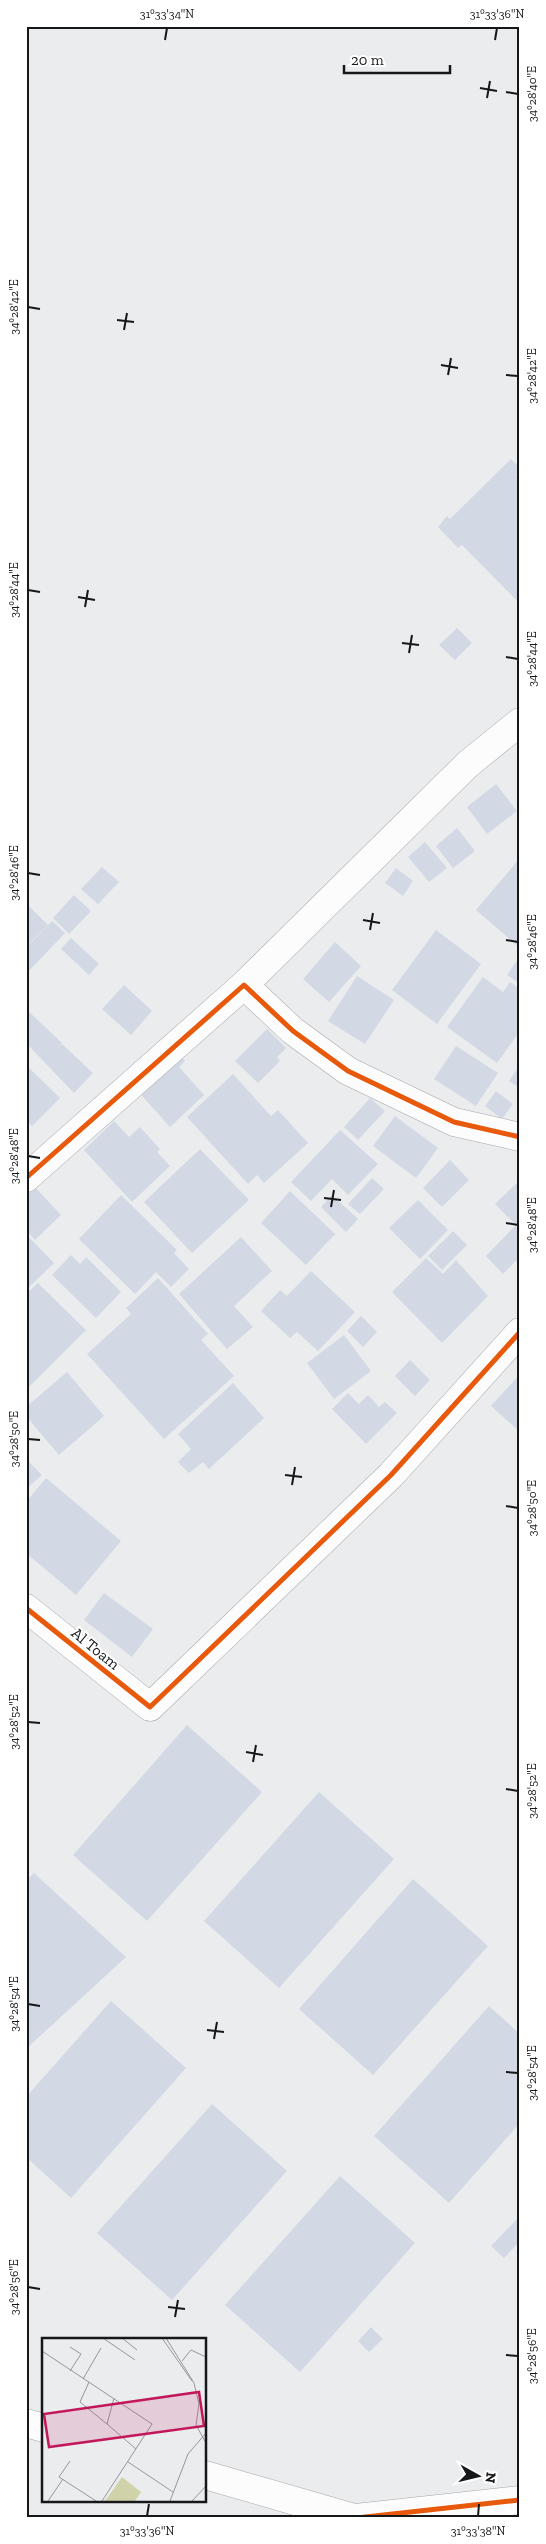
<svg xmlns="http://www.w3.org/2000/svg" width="546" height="2544" font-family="'Zilla Slab',serif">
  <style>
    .building { fill: #d3d9e4 }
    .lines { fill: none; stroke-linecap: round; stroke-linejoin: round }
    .minor-casing { stroke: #a6a7a9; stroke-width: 29 }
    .minor { stroke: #fcfcfc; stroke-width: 28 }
    .cycleway-casing { stroke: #fff; stroke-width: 8 }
    .cycleway { stroke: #e8590c; stroke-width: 5 }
    .ticks { fill: none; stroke: #161719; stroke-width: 2 }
    .labels { text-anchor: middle; stroke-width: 4; stroke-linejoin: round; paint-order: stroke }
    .street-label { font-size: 16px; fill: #161719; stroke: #fff }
    .inset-road { fill: none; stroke: #959799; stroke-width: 1 }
    .view { fill: #c2185b; fill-opacity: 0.15; stroke: #c2185b; stroke-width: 2.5 }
    .inset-edge { fill: none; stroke: #161719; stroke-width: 2.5 }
    .neatline { fill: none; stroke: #161719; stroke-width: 2 }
    .ticks-label { font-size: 12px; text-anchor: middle; fill: #161719 }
  </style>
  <rect width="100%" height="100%" fill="#eaecee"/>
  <path class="building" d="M511,459L520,468L516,475L520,479V604L462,545L458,548L438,527L447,516L450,519Z
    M457,628L472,643L455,660L439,645Z
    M496,784L517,811L487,834L467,807Z
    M457,828L475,851L453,868L436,846Z
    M425,842L447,868L429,882L408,857Z
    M520,858V948L476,910Z
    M102,867L119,882L98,904L81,889Z
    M396,868L413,881L403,896L385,883Z
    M74,895L91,911L69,934L53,918Z
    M28,905L48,925L26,947V907Z
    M52,921L65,933L26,974V948Z
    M436,930L481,964L437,1024L392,990Z
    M71,938L99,964L89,975L61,949Z
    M335,942L361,966L329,1002L303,979Z
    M518,959L520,960V984L507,975Z
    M357,976L394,1000L365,1044L328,1021Z
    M483,977L503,992L510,982L520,989V1031L497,1063L447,1027Z
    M124,985L152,1011L131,1035L102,1009Z
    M26,1009L62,1043L57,1049L62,1044L93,1073L74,1093L26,1043Z
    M267,1029L286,1048L277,1057L280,1061L258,1083L235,1061Z
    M456,1046L498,1073L476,1106L434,1079Z
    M175,1051L185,1061L179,1067L204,1095L170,1127L135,1088Z
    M26,1065L60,1098L32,1126L26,1120Z
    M520,1065V1088L509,1081Z
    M233,1074L271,1116L278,1110L308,1143L264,1183L257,1175L248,1184L187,1117Z
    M496,1091L513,1104L502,1119L485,1106Z
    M370,1098L385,1111L358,1140L344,1127Z
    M395,1116L438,1148L416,1178L373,1146Z
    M114,1121L129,1137L140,1127L160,1149L157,1152L170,1166L132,1202L84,1150Z
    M340,1130L378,1164L348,1195L332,1179L311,1201L291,1182Z
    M200,1149L249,1200L192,1253L144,1202Z
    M450,1160L469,1180L442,1207L423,1188Z
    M372,1178L384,1189L360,1214L348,1204Z
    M520,1180V1229L495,1204Z
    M33,1185L61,1215L35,1240L26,1230V1191Z
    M290,1191L335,1234L306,1265L261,1223Z
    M121,1195L177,1250L174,1253L189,1269L171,1287L156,1272L135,1294L79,1239Z
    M332,1195L358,1219L346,1232L321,1207Z
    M418,1200L448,1230L420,1259L389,1228Z
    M515,1226L520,1231V1257L503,1274L486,1256Z
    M453,1231L467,1245L442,1270L428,1256Z
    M26,1234L54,1263L26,1290Z
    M241,1237L272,1271L234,1306L253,1327L227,1349L179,1294Z
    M71,1255L80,1264L86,1257L121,1292L96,1318L52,1275Z
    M426,1258L443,1274L456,1260L488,1296L442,1343L392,1292Z
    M311,1271L355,1312L318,1351L297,1332L290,1338L261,1311L280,1290L287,1296Z
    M158,1278L208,1334L201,1340L234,1376L164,1439L87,1354L131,1314L126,1308Z
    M38,1283L86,1330L26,1390V1294Z
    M361,1316L377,1332L363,1347L347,1331Z
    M344,1335L371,1371L334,1399L307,1363Z
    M410,1360L430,1380L415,1396L395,1376Z
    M67,1372L104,1416L59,1455L26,1416V1407Z
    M520,1374V1432L491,1406Z
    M233,1383L264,1418L209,1469L203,1462L189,1473L178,1462L191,1449L178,1434Z
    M348,1393L359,1404L368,1395L379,1407L385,1402L397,1413L366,1444L332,1409Z
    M26,1459L42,1475L26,1489Z
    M46,1478L121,1541L76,1595L26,1553V1502Z
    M104,1593L153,1629L132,1657L84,1620Z
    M187,1725L262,1792L147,1921L73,1855Z
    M319,1792L394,1859L279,1988L204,1921Z
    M34,1873L126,1957L26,2049V1881Z
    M413,1879L488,1946L373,2075L299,2009Z
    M111,2001L186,2068L71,2198L26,2157V2097Z
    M489,2006L520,2034V2123L449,2203L374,2136Z
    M212,2104L287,2171L172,2300L97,2233Z
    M340,2176L415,2243L300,2372L225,2305Z
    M520,2216V2241L504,2258L491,2246Z
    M371,2327L383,2339L369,2352L358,2341Z"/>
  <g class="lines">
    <defs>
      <path id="minor" d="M244,985L468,764L520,722
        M26,1178L244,985L293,1031L348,1071L454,1122L520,1137
        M26,1608L150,1707L391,1475L520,1332
        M26,2423L44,2428
        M205,2475L354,2518
        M356,2518L520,2500"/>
    </defs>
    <use href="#minor" class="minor-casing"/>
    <use href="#minor" class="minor"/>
    <defs>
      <path id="cycleway" d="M26,1178L244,985L293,1031L348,1071L454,1122L520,1137
        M26,1608L150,1707L391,1475L520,1332
        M356,2518L520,2500"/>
    </defs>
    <use href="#cycleway" class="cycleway-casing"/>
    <use href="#cycleway" class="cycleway"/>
  </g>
  <path class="ticks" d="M165,40L167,28M495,40L497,28M480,88L497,91M506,92L518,94M487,98L490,81M28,307L40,309M117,320L134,322M124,330L127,313M441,365L458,368M448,375L451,358M506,375L518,376M28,590L40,592M78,597L95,600M85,607L88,590M402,643L419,645M409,653L412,635M506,657L518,659M28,873L40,875M363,920L380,923M370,930L373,913M506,940L518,942M28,1156L40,1158M324,1198L341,1200M331,1207L334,1190M506,1223L518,1225M28,1439L40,1440M285,1475L302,1477M292,1485L295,1467M506,1506L518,1508M28,1722L40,1723M246,1752L263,1755M253,1762L256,1745M506,1789L518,1791M28,2004L40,2006M207,2030L224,2032M214,2039L217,2022M506,2072L518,2073M28,2287L40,2289M168,2307L185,2309M175,2317L178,2300M506,2355L518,2356M147,2516L149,2504M478,2516L479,2504"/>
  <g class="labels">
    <g class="street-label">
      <text transform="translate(96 1648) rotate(39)" y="6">Al Toam</text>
    </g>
  </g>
  <g transform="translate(42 2338)">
    <rect width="164" height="164" fill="#eaecee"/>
    <path d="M80,139L99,154L93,163H63Z" fill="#d0d3aa"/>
    <path class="inset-road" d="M61,0L93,22M80,0L95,12M120,0L150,43M124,0L152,45L157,66L154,87L164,105M28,9L39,16L28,33M0,13L110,86L60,163M140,23L149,12L164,19M41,41L59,10M47,44L38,64L65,86M72,60L65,86L94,111M28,123L17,139L54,163M86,124L131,154M6,163L21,141M128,163L146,116L164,95M150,163L164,148"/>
    <path class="view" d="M157,54L162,88L7,109L2,76Z"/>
    <rect width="164" height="164" class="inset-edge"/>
  </g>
  <rect width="546" height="2544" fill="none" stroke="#ffffff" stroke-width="55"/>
  <g transform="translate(478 2476) rotate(98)" stroke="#ffffff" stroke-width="4" paint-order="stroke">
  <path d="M0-4L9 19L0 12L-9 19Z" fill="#161719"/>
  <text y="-8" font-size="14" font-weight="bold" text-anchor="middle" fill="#161719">N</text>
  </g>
  <path d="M344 65v8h106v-8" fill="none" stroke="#161719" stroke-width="2.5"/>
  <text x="351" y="65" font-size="15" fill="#161719" stroke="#ffffff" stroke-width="4" paint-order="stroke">20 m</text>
  <rect x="28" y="28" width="490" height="2488" class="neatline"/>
  <g class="ticks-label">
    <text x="167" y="18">31°33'34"N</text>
    <text x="497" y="18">31°33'36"N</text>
    <text transform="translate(532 94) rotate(-90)" y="4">34°28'40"E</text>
    <text transform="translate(14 307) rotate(-90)" y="4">34°28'42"E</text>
    <text transform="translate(532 376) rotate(-90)" y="4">34°28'42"E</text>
    <text transform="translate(14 590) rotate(-90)" y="4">34°28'44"E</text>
    <text transform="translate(532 659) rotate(-90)" y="4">34°28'44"E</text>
    <text transform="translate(14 873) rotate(-90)" y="4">34°28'46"E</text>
    <text transform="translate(532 942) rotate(-90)" y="4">34°28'46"E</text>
    <text transform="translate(14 1156) rotate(-90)" y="4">34°28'48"E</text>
    <text transform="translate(532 1225) rotate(-90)" y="4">34°28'48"E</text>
    <text transform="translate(14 1439) rotate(-90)" y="4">34°28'50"E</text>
    <text transform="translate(532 1508) rotate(-90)" y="4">34°28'50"E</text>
    <text transform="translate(14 1722) rotate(-90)" y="4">34°28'52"E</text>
    <text transform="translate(532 1791) rotate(-90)" y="4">34°28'52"E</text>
    <text transform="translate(14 2004) rotate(-90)" y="4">34°28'54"E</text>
    <text transform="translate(532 2073) rotate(-90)" y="4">34°28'54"E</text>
    <text transform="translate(14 2287) rotate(-90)" y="4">34°28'56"E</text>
    <text transform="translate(532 2356) rotate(-90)" y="4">34°28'56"E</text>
    <text x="147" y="2535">31°33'36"N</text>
    <text x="478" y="2535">31°33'38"N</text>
  </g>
</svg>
